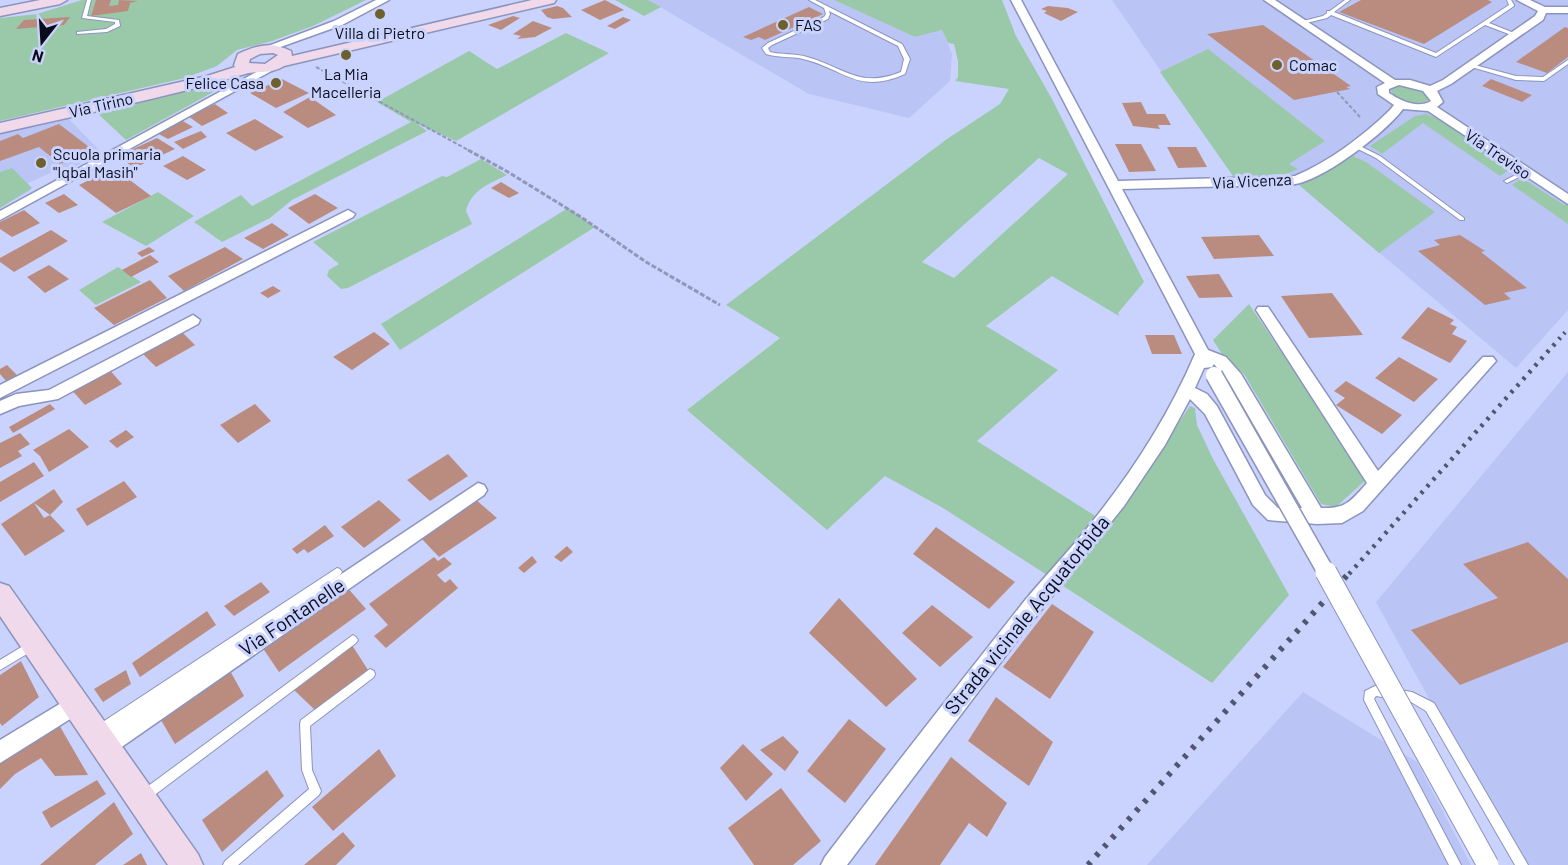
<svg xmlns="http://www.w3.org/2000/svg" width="1568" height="865" font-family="Barlow,sans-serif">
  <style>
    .built { fill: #bac5f6 }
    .green { fill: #9ac9a9; fill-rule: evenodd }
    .building { fill: #ba8c80 }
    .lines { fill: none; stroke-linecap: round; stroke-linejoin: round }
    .lane-casing { stroke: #8b94bc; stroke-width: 2 }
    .street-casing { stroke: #8b94bc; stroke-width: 3 }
    .secondary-casing { stroke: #8b94bc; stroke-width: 3 }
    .path-far1 { stroke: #9097b9; stroke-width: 2; stroke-dasharray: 4 2; stroke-linecap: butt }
    .path { stroke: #9097b9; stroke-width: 3; stroke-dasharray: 5 2; stroke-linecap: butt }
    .lane { fill: #fff; fill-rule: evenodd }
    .street { fill: #fff; fill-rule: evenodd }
    .secondary { fill: #efd9eb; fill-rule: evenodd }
    .rail-far2 { stroke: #51566f; stroke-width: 4; stroke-dasharray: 2 5; stroke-linecap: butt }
    .rail-far1 { stroke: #51566f; stroke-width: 4.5; stroke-dasharray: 3 6; stroke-linecap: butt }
    .rail { stroke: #51566f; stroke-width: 6; stroke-dasharray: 4 8; stroke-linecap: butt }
    .street-bridge-far1-casing { stroke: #8b94bc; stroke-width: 19; stroke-linecap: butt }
    .street-bridge-casing { stroke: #8b94bc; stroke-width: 23; stroke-linecap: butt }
    .street-bridge-far1 { stroke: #fff; stroke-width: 16 }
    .street-bridge { stroke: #fff; stroke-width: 21 }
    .poi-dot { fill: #6d602d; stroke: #cad3fe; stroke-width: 2 }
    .labels { text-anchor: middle; stroke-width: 6; stroke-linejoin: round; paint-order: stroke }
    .far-poi-label { font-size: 16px; fill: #090c1a; stroke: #cad3fe; text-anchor: start }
    .far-street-label { font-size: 16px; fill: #090c1a; stroke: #cad3fe }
    .street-label { font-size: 20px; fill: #090c1a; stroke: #cad3fe }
  </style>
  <rect width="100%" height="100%" fill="#cad3fe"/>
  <path class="built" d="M648,0H834L915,37L942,30L952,54L950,81L909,118L809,94Z
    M1112,0H1568V310L1516,368L1286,174L1233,176Z
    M68,118L101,152L58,176L53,172L28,183L31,190L0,208V134Z
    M1568,372V865H1520L1376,602Z
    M1303,692L1417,762L1471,865H1147Z"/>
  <path class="green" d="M82,0H366L313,26L272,41L237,50L217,66L185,78L0,121V18L37,14Z
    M615,0H648L661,7L644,16Z
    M834,0H1002L1016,36L1052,99L1144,282L1118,313L1119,316L1052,276L986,326L1058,370L977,441L1097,517L1047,575L943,508L885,476L827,530L687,410L780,338L726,305L947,139L1000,104L1009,89L955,81L958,77V61L954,44L948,43L942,30L915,37ZM1039,158L1068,174L954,278L922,262Z
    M566,33L609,53L456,141L416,123L427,131L292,200L270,218L222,242L194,222L241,195L252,206L411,122L377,102L469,51L497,69Z
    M1208,49L1325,141L1289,164L1298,169L1286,174L1233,176L1160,72Z
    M237,79L126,140L96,112Z
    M1402,85L1422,90L1430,99C1419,108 1395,103 1391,90Z
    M1426,114L1444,121L1512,168L1500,176L1423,123L1382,154L1370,146L1415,116Z
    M1353,156L1366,162L1435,212L1379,253L1299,185L1316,178Z
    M481,159L507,175C489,184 471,190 466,211L472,224L348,288L341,289L327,276L329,270L339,264L313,242L442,176L447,177Z
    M12,168L32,188L0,208V172Z
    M1522,178L1564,205L1568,204V224L1512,185Z
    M158,192L194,216L146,246L102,222Z
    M568,208L595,227L400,350L381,324Z
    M118,267L141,282L96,305L79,290Z
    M1249,304L1367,479L1336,507L1321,504L1244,374L1222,354L1213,340Z
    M1190,406L1195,408L1197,425L1213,459L1289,595L1212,683L1057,582L1132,491Z"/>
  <path class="building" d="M96,0H111L109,6L118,5L119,0L138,1L130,3L128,11L91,16Z
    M605,0L624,10L600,20L581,10Z
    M1361,0H1488L1492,2L1424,44L1339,12Z
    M557,6L563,8L572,17L553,19L547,17L541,10Z
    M1048,6L1068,8L1078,12L1061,21L1044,13L1047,11L1041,9Z
    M809,7L823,14L765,40L759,37L751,40L743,37Z
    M513,16L520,18L501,30L488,25Z
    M70,17L64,25L16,29L24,20Z
    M623,17L631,20L615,29L607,26Z
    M533,21L552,28L535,37L517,39L521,36L513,34Z
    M1263,25L1351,86L1346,87L1350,89L1294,100L1207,34Z
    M1565,27L1568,28V57L1547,73L1516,62Z
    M282,79L309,93L276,108L250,93Z
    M1491,79L1532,95L1522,102L1482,86Z
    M310,97L336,115L308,128L283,112Z
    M1141,102L1147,114H1165L1171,125H1158L1160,129L1133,126L1122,103Z
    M215,104L228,113L202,126L188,116Z
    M255,119L284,137L255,151L226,133Z
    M181,120L193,127L168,139L157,133Z
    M59,124L93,150L60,164L39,147L0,161V141L18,134L23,138Z
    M201,131L207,137L183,149L174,142Z
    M157,138L175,149L134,168L118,156Z
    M1115,144H1141L1156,171L1129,172Z
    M1167,147H1196L1207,167L1178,168Z
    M183,156L206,170L187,180L163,166Z
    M114,168L151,196L116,213L79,185Z
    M501,182L519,193L509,198L491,188Z
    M64,194L78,205L59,213L45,203Z
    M315,194L338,208L309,224L288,208Z
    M24,210L40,223L12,237L0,229V222Z
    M272,223L289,235L263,249L244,238Z
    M51,230L68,241L14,272L0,262V258Z
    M1259,235L1274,256L1214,259L1201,237Z
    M1460,235L1485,251L1481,252L1527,288L1504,293L1511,299L1485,305L1418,251L1440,245L1434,240Z
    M149,247L155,251L142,257L137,253Z
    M225,247L243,259L184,291L168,276Z
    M150,255L159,262L131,277L122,270Z
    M49,265L69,279L45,293L27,277Z
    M1219,274L1233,297L1199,298L1186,276Z
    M150,280L167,298L114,325L94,308Z
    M273,286L281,291L268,298L260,293Z
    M1332,293L1363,335L1309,338L1281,296Z
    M1428,307L1454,320L1450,324L1457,327L1452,334L1467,341L1450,363L1401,338Z
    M180,330L195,345L156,367L140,351Z
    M374,332L390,344L352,370L333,357Z
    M1145,335H1174L1182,354H1152Z
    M1399,357L1438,379L1414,402L1375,378Z
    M7,365L18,376L7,382L0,374V369Z
    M108,368L122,384L85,405L70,388Z
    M1346,381L1402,415L1382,434L1336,405L1345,398L1334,391Z
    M50,404L55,409L13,433L9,427Z
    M255,404L271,421L238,443L220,425Z
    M69,429L89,447L49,472L40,456L33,450Z
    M126,430L134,437L117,448L109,441Z
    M20,433L30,444L18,451L22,456L0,468V443Z
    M448,454L468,476L430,501L407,480Z
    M34,462L44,476L0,502V482Z
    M124,481L137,497L87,526L76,509Z
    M54,489L63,502L50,515L34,503L44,518L50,515L65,531L25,556L1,524Z
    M475,499L497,518L439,557L420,537Z
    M379,500L401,520L364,548L341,527Z
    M325,525L334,536L308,553L304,549L297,554L292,549Z
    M936,527L1015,582L989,609L913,554Z
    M1528,542L1568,579V642L1460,685L1411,630L1498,598L1463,564Z
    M567,546L573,552L561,562L554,557Z
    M532,556L537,562L524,573L518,568Z
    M434,557L438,561L444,557L452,564L437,575L445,583L450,579L458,588L386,648L374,636L388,625L369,604Z
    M261,582L270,592L234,616L224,606Z
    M346,586L366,609L279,672L260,644Z
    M839,598L917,679L886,707L809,633Z
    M1052,604L1094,632L1050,699L1003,667Z
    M932,605L973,637L940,667L902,633Z
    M207,611L216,625L140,677L132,663Z
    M352,645L368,670L315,710L294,690Z
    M21,661L39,697L2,726L0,723V675Z
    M228,667L244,696L175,744L158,715Z
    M126,670L131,684L103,702L94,689Z
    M996,697L1053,742L1029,786L968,741Z
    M849,719L886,749L845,803L807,771Z
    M58,723L88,775L55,776L41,758L15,774L0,789V761Z
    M783,736L799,752L785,771L760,750Z
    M743,744L773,774L746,801L720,768Z
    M379,749L396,776L333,831L312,807Z
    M951,757L1007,803L987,837L969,823L940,865H875Z
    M267,770L284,796L222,852L202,820Z
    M97,780L106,794L51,828L42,812Z
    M781,788L821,841L793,865H754L728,828Z
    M114,802L133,834L95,865H40Z
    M343,832L355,846L336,865H304Z
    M141,853L147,865H123Z"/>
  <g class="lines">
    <defs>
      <path id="lane" d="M87,0H91L87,16L119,20L120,26L107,32L77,34V32L106,29L115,24V22L82,18Z
        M809,0H815L902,44L910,59L905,74C857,95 845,69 803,59C791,56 778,58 766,54L762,48L768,43L824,17L826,14L824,8ZM829,11L898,46L904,59L901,72C859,89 844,67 807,57C795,53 782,55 770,52L768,48L772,45L828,19L830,14Z
        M1345,0H1350L1334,12L1436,53L1509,5L1507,0H1511L1514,5V6L1489,23L1519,35L1514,36L1485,25L1436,57L1331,15L1327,18L1302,24L1299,22L1323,16L1327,13V11H1330Z
        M1568,60V64L1544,81L1516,80L1468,66L1471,64L1516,76L1543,77Z
        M1354,143L1380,156L1464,218V220H1460L1376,158L1352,146L1351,145Z
        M1525,170L1528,172L1527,173L1507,183L1504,181Z
        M337,568L340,569L342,572L340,575L103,735L99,736L95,735L94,731L95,727Z
        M353,635L356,637L358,640L356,643L148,800L144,802L140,800L138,796L140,792Z
        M33,640L37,642L38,645L37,648L0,670V660Z
        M370,669L374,671L375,674L374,677L310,726L312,770L321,791L319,795L238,865H223L225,861L309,789L302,770L300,724L301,720Z
        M1375,686L1412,692L1434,703L1528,865H1515L1426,711L1411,702L1376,696L1374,699L1461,865H1449L1364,700L1365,691Z"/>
      <path id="street" d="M376,0H389L342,25L272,50L263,48L334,21Z
        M1011,0H1021L1118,181L1295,176C1330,161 1363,136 1390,110L1394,105L1378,94L1377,87L1385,83L1264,0H1275L1395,80H1410L1430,86L1443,80L1535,16L1538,11L1517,0H1530L1545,7H1568V13H1546L1543,20L1451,84L1437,91L1443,102L1437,107L1568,194V204L1428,111L1403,109C1385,133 1329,175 1300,183C1280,188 1257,186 1236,186C1198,187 1160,188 1122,189L1208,350L1226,357L1241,374L1321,508C1346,509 1351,501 1367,483L1258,313L1256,310L1258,307H1268L1378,471L1483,357H1493L1496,361L1363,511L1342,523L1317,524L1268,520L1253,505L1205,414L1190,399L1165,445L1124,506L1022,634L847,865H821L825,857C891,770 958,685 1026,599C1046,575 1068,552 1088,527C1131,474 1168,417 1195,354ZM1399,85L1423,91L1431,101C1418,109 1401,101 1389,93V89ZM1214,364L1229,382L1302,508H1278L1265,495L1217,406L1207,394L1195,388L1204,368L1212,367Z
        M271,64L276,67L275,69L0,220V211Z
        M348,210L355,214L353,217L0,398V385Z
        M193,315L200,320L198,324L58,399L19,406L0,414V401L16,394L49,390Z
        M478,483L484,485L487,490L484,495L113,753L105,756L97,753L94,745L97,737Z
        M76,694L83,697L86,704L83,711L0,763V740Z"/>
      <path id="secondary" d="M40,0H67L60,4L0,16V8Z
        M532,0H556L554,3L284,66C270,75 259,70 245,74C165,98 82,114 0,133V123L207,76L235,67L234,65L238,54C257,45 272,41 291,51L292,56ZM273,53L278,55L265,64L249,63L250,59L260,54Z
        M0,583L9,586L198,854L203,865H168L0,616Z"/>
    </defs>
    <use href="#lane" class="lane-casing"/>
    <use href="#street" class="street-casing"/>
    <use href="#secondary" class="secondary-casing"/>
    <path class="path-far1" d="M316,67L470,151
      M1337,92L1360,117"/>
    <path class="path" d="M468,150L508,172L581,217L646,262L720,305"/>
    <use href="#lane" class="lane"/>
    <use href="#street" class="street"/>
    <use href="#secondary" class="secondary"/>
    <path class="rail-far2" d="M1559,339L1568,329"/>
    <path class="rail-far1" d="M1349,574L1560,338"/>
    <path class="rail" d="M1088,865L1350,572"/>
    <defs>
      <path id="street-bridge-far1" d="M1214,375L1327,574"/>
      <path id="street-bridge" d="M1326,572L1488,865"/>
    </defs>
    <use href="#street-bridge-far1" class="street-bridge-far1-casing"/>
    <use href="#street-bridge" class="street-bridge-casing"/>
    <use href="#street-bridge-far1" class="street-bridge-far1"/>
    <use href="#street-bridge" class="street-bridge"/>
  </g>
  <g class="poi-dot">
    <circle cx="380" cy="14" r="6"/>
    <circle cx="783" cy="25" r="6"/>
    <circle cx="346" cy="55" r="6"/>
    <circle cx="1277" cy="65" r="6"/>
    <circle cx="276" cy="83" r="6"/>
    <circle cx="41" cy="163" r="6"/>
  </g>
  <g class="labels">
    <g class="far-poi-label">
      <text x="795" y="31">FAS</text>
      <text x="380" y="39" text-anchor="middle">Villa di Pietro</text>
      <text x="1289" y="71">Comac</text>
      <text x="346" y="80" text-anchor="middle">La Mia<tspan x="346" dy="18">Macelleria</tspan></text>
      <text x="264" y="89" text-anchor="end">Felice Casa</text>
      <text x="53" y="160">Scuola primaria<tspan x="53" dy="18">"Iqbal Masih"</tspan></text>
    </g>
    <g class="far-street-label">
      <text transform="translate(101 105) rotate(-13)" y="6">Via Tirino</text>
      <text transform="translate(1498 154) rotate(34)" y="6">Via Treviso</text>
      <text transform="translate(1252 181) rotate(-3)" y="6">Via Vicenza</text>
    </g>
    <g class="street-label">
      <text transform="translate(1027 615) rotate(-51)" y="7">Strada vicinale Acquatorbida</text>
      <text transform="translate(292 617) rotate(-34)" y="7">Via Fontanelle</text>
    </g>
  </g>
  <g transform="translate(42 42) rotate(197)" stroke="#cad3fe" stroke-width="4.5" paint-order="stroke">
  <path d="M0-4.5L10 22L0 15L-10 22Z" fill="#090c1a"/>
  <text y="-9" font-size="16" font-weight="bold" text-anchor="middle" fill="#090c1a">N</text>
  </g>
</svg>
